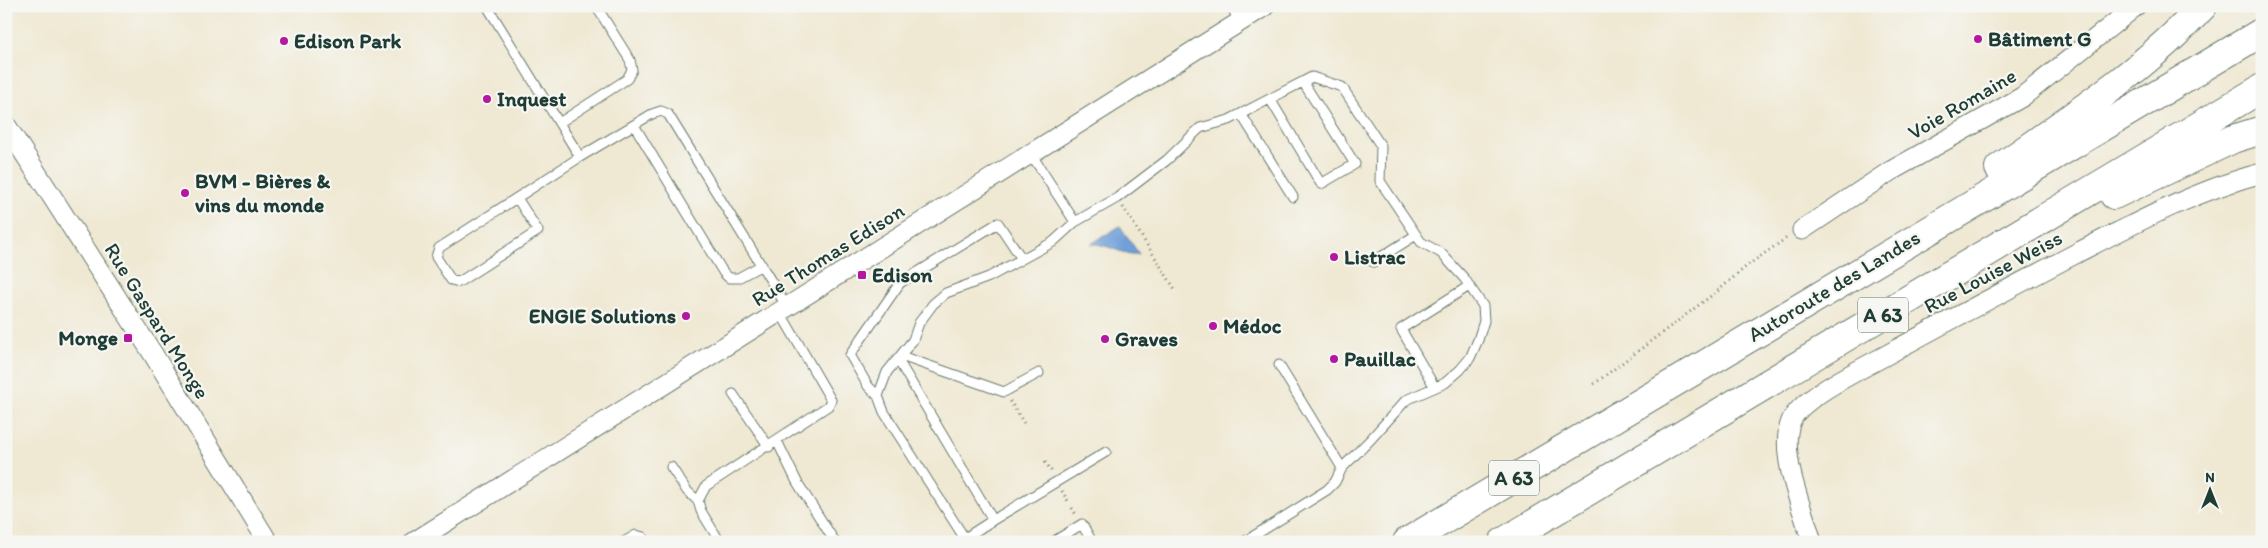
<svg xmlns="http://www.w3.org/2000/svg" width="2268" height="548" font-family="Itim,sans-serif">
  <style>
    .water { fill: #6f9fd9; stroke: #476e86 }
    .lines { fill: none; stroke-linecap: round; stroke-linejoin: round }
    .service-casing { stroke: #68796b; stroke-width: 11 }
    .minor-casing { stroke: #68796b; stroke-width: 21 }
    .motorway-casing { stroke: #68796b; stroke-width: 30 }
    .path { stroke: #68796b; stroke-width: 3; stroke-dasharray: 1 4; stroke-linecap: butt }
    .service { stroke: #fff; stroke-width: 9 }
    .minor { stroke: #fff; stroke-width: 19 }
    .motorway { stroke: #fff; stroke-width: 28 }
    .poi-dot { fill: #b5179e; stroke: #f6f6f2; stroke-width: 2 }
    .labels { text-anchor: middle; stroke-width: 4.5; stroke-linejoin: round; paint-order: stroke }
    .shield { fill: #f6f6f2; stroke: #60746d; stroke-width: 1 }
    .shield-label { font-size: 20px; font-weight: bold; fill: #1f3d34 }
    .poi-label { font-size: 21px; font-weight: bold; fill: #1f3d34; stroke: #f6f6f2; text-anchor: start }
    .street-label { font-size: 21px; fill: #1f3d34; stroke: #f6f6f2 }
  </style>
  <rect width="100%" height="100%" fill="#f6f6f2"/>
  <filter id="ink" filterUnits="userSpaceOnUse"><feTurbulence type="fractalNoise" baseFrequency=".02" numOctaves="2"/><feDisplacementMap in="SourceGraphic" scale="10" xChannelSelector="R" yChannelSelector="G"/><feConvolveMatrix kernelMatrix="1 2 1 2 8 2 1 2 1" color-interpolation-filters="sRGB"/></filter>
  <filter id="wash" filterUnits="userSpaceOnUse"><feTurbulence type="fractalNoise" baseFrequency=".0096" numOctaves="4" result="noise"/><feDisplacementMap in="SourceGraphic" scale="20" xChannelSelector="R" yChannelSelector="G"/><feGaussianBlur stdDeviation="1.12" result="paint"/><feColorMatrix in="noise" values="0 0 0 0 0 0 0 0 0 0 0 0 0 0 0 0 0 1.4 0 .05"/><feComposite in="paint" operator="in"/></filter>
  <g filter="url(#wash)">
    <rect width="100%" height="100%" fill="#efe8d2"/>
    <path class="water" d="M1120,226L1139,254C1122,256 1108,243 1091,244Z"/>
  </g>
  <g filter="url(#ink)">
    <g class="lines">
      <defs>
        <path id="service" d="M487,6L580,157L652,114L661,111L668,114L787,307
          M1231,6L1240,23
          M1270,99L1321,184L1355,164L1303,82
          M1241,114L1293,197
          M559,123L627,79L632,70L630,60L596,6
          M634,125L723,272L729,278H738L762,265
          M1031,154L1075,222
          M517,198L538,231L459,282L451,280L436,257L439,248L580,157
          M1373,262L1416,235
          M901,356L1004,392L1039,373
          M898,360L993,520L965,538
          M1279,365L1342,468
          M1434,386L1401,329L1469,286
          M733,394L769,447
          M878,396L868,386L850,355L900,283L998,223L1022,259
          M777,441L797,482L835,542
          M671,467L687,491L698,501
          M993,520L1106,452
          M624,542L636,535L643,537L645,542
          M720,542L701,511L698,501L706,486L828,406L831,400L780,312
          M967,542L884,412L878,396L887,372L913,340L919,323L933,304L946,293L989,277L1053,242L1075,222L1117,198L1167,160L1200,128L1229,120L1312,77L1342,87L1381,146L1380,181L1421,242L1441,253L1464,278L1483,306L1484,321L1478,340L1470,358L1460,370L1445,383L1406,400L1370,440L1342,468L1335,482L1327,490L1244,542
          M1053,542L1082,524L1092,542"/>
        <path id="minor" d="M6,125L153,354L268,542
          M1802,230L1889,172L2022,97L2136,6
          M414,542L1265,6
          M1812,542C1803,509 1778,454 1791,421C1801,396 1874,363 1899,348C1957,316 2016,285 2075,254C2135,223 2197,190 2262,173"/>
        <path id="motorway" d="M1999,168C2070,118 2144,70 2203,6
          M2114,195L2233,139L2262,130
          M1407,542L2262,32
          M1503,542L2262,88"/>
      </defs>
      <use href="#service" class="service-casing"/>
      <use href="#minor" class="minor-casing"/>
      <use href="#motorway" class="motorway-casing"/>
      <path class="path" d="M1123,207L1175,289
        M1594,384L1719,290L1748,265L1788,237
        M1010,401L1025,425
        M1045,462L1052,472
        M1062,491L1068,501
        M1072,508L1077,516"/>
      <use href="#service" class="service"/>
      <use href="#minor" class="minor"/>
      <use href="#motorway" class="motorway"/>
    </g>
  </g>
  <g class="poi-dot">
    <circle cx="1978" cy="39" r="5"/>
    <circle cx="284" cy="41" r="5"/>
    <circle cx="487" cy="99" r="5"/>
    <circle cx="185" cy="193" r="5"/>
    <circle cx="1334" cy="257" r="5"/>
    <rect x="857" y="270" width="10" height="10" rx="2.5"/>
    <circle cx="686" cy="316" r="5"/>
    <circle cx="1213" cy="326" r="5"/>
    <rect x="123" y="333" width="10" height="10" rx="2.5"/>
    <circle cx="1105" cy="339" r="5"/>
    <circle cx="1334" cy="359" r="5"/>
  </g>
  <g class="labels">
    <g class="shield">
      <rect x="1858" y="297.5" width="50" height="35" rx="4"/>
      <rect x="1489" y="460.5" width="50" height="35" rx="4"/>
    </g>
    <g class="shield-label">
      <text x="1883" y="322">A 63</text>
      <text x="1514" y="485">A 63</text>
    </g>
    <g class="poi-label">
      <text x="1988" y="46">Bâtiment G</text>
      <text x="294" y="48">Edison Park</text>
      <text x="497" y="106">Inquest</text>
      <text x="195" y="188">BVM - Bières &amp;<tspan x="195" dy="24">vins du monde</tspan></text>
      <text x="1344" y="264">Listrac</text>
      <text x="872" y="282">Edison</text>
      <text x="676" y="323" text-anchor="end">ENGIE Solutions</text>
      <text x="1223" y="333">Médoc</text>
      <text x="118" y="345" text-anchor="end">Monge</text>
      <text x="1115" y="346">Graves</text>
      <text x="1344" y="366">Pauillac</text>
    </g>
    <g class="street-label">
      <text transform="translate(1962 104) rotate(-30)" y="7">Voie Romaine</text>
      <text transform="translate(828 255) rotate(-32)" y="7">Rue Thomas Edison</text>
      <text transform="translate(1993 272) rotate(-28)" y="7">Rue Louise Weiss</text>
      <text transform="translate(1834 286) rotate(-31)" y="7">Autoroute des Landes</text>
      <text transform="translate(157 321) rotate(58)" y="7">Rue Gaspard Monge</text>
    </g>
  </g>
  <rect width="2268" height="548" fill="none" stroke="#f6f6f2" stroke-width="25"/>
  <g transform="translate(2210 490)" stroke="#f6f6f2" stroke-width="4" paint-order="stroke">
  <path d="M0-4L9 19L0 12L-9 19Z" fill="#1f3d34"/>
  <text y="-8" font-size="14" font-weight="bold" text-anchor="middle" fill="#1f3d34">N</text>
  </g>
</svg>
